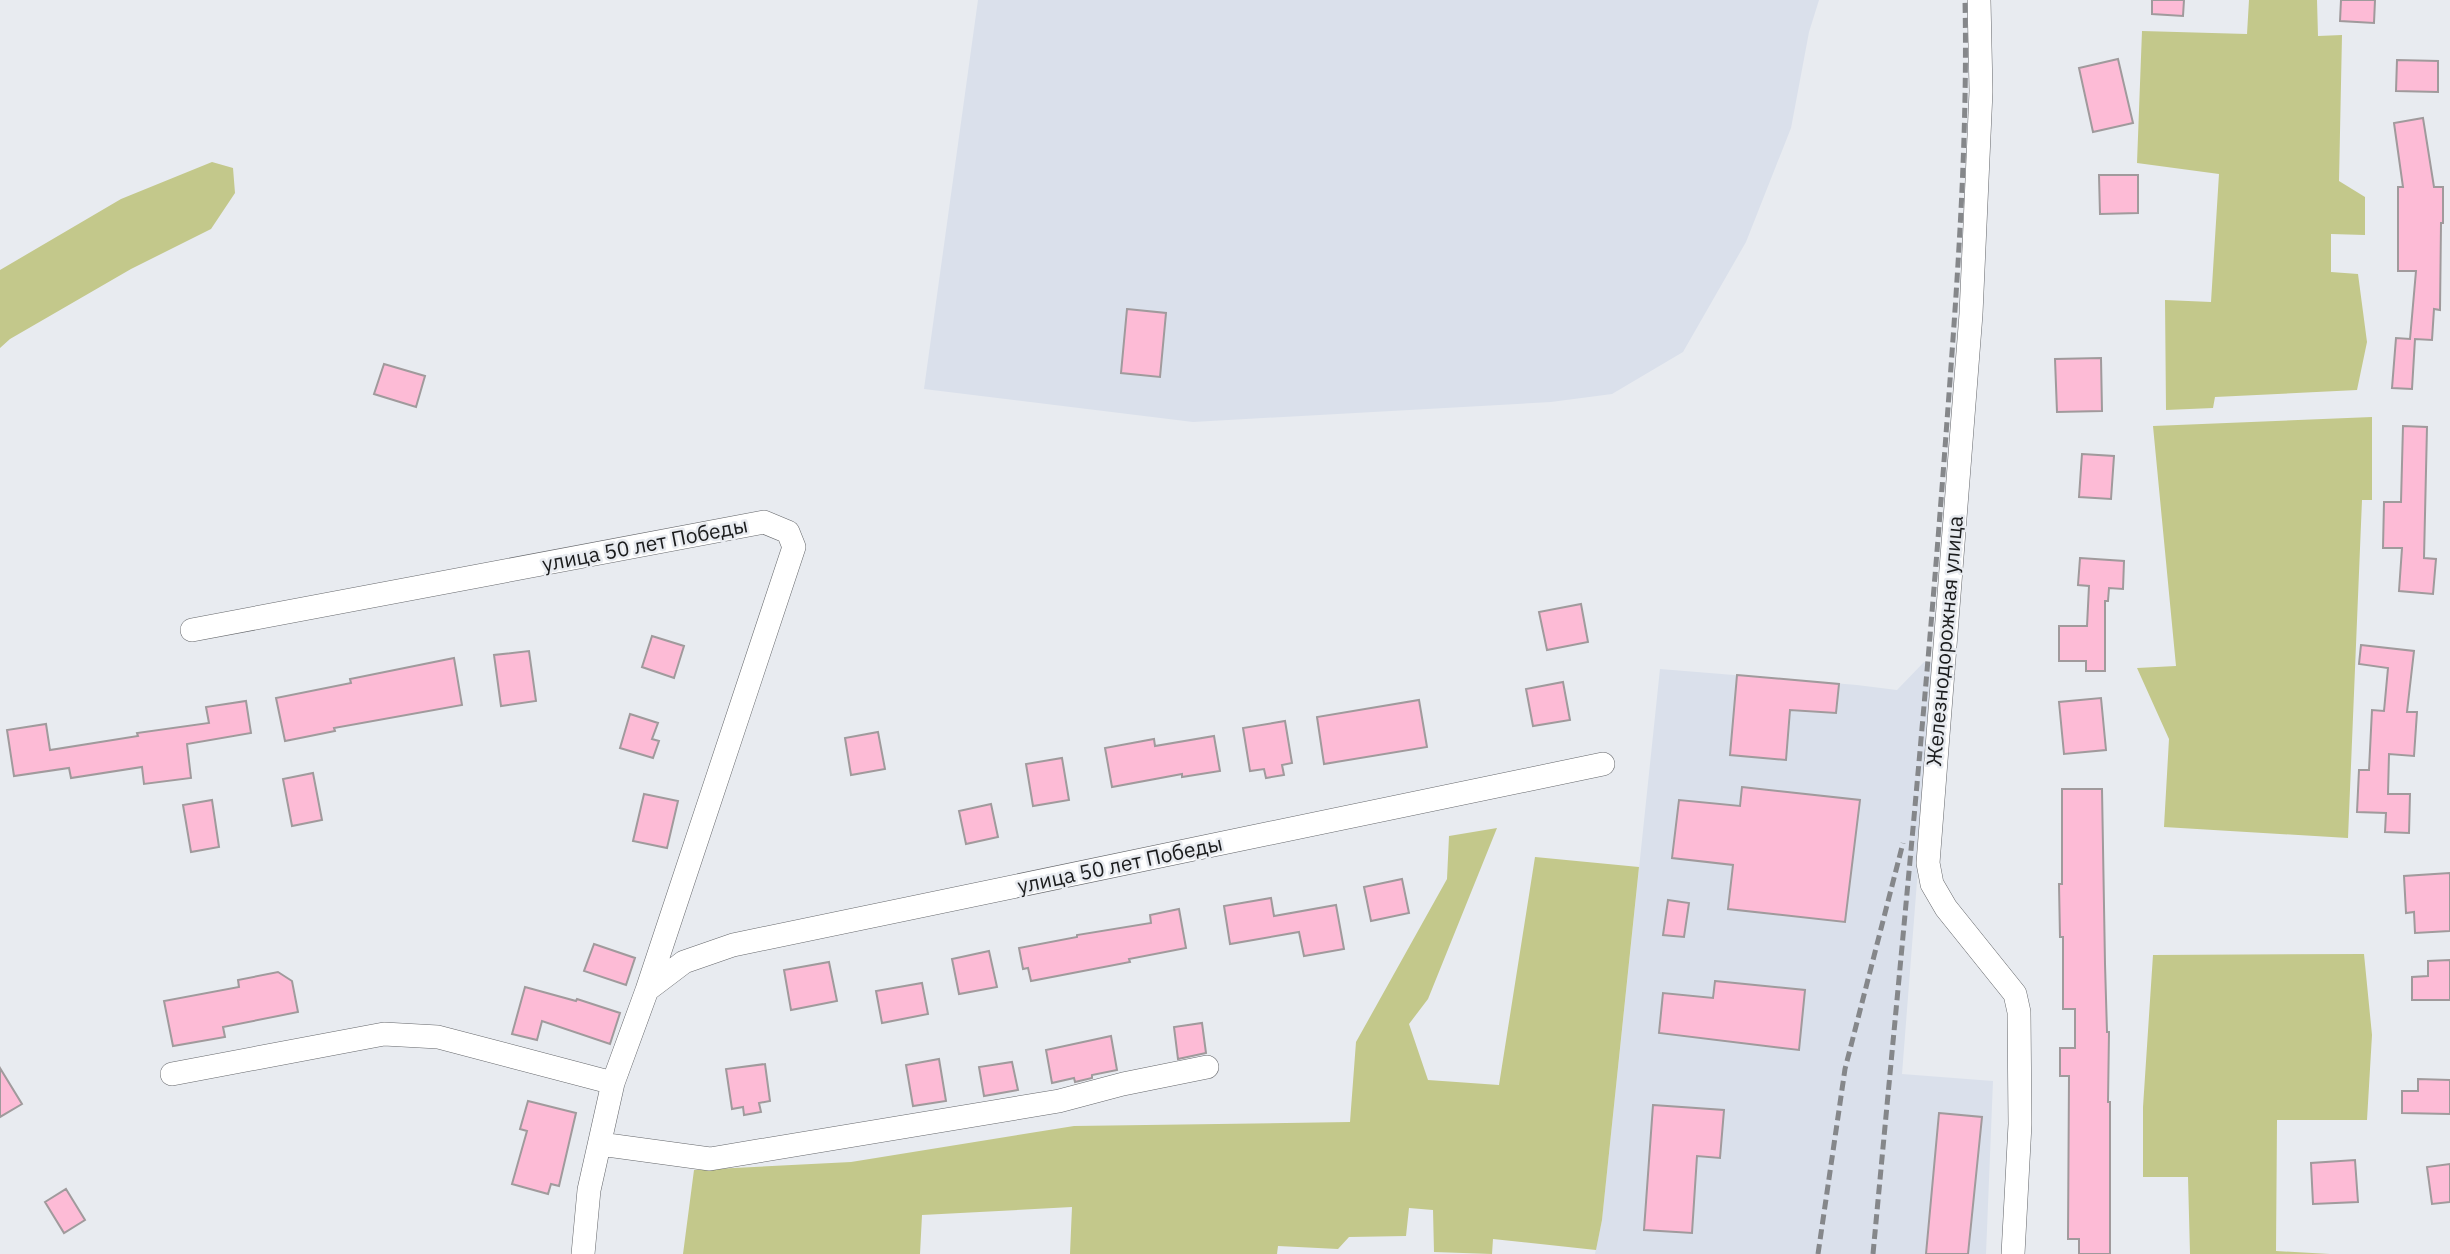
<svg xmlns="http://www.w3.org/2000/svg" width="2450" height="1254" font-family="'IBM Plex Sans',sans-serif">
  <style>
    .built { fill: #dae0eb }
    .green { fill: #c3c88b }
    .building { fill: #fdbbd6; stroke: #a09a9c; stroke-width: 2 }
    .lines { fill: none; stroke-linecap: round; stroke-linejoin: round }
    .street-casing { stroke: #65676b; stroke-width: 24 }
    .street { stroke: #fff; stroke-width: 23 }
    .rail { stroke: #85878a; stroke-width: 5; stroke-dasharray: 10 5; stroke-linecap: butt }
    .labels { text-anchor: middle; stroke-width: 5; stroke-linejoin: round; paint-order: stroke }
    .street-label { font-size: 21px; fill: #1b1c1d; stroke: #e8ebf0 }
  </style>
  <rect width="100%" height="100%" fill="#e8ebf0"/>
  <path class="built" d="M978,0H1819L1809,32L1791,128L1746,242L1683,352L1612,394L1551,402L1193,422L924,389Z
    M1924,662L1934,663L1902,1074L1993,1081L1986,1254H1595L1602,1220L1660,669L1857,685L1897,690Z"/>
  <path class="green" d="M2249,0H2317L2318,36L2342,35L2339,181L2365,197V235L2331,234V272L2358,274L2367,342L2357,390L2215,397L2213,408L2166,410L2165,300L2211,302L2219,174L2137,163L2142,31L2247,34Z
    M212,162L233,168L235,193L211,229L131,269L10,339L0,348V270L121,199Z
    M2372,417V500H2362L2348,838L2164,827L2169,739L2137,668L2176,666L2153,426Z
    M1497,828L1428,999L1409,1024L1428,1080L1499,1085L1535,857L1639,867L1602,1220L1596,1250L1493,1239L1492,1254L1434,1252L1433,1210L1409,1208L1406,1236L1349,1237L1338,1249L1278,1246L1277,1254H1070L1072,1207L922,1215L920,1254H683L694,1170L851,1162L1074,1126L1350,1122L1356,1042L1447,879L1449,836Z
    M2364,954L2372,1035L2367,1120H2277L2276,1251L2330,1254H2190L2188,1177H2143V1107L2153,955Z"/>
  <path class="building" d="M2152,0H2184L2183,16L2152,14Z
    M2341,0H2375L2374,23L2340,21Z
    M2118,59L2133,123L2093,132L2079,68Z
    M2397,60L2438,61V92L2396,91Z
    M2423,118L2434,187H2443V223H2441L2440,310L2434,309L2432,340L2415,339L2412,389L2392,388L2396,338L2410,339L2416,271H2398V187H2403L2394,123Z
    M2099,175H2138V213L2100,214Z
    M1127,309L1166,313L1160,377L1121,373Z
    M2101,358L2102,411L2057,412L2055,359Z
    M384,364L425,376L416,407L374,394Z
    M2403,426L2427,427L2424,558L2436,559L2433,594L2399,591L2402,548H2383L2384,502H2401Z
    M2082,454L2114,456L2111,499L2079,497Z
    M2080,558L2124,561L2123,589L2109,588L2108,601H2105V671H2086V661H2059V626H2087L2089,586L2078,585Z
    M1581,604L1588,642L1547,650L1539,612Z
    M652,636L684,646L674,678L642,667Z
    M2361,645L2414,651L2407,712H2417L2414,756L2389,754L2388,794H2410L2409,833L2385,832L2386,813L2357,812L2359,770H2369L2372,710L2384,711L2388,668L2359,664Z
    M529,651L536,701L501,706L494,655Z
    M454,658L462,705L334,728L335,731L285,741L276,698L351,683L350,679Z
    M1737,675L1839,684L1836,713L1790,710L1786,760L1730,755Z
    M1563,682L1570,720L1533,726L1526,689Z
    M2101,698L2106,750L2064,754L2059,702Z
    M1419,700L1427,747L1324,764L1317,717Z
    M246,701L251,733L187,744L191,778L144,784L142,767L71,778L69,768L14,776L7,730L46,724L50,750L138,736L137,733L209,723L206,707Z
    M630,714L658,723L652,739L659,741L653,758L620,748Z
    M1285,721L1292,763L1282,765L1284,775L1266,778L1264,769L1250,771L1243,728Z
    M878,732L885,769L851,775L845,738Z
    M1214,736L1220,771L1182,777V774L1112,787L1105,748L1154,739L1155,746Z
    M1062,758L1069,800L1033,806L1026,764Z
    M313,773L322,820L292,826L283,779Z
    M1742,787L1860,800L1845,922L1728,909L1733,865L1672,858L1679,800L1740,806Z
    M2062,789H2102L2105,964L2107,1032H2109L2108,1102H2110V1254H2079V1239H2068L2069,1076H2060V1048H2075V1009H2063V937H2060L2059,884H2062Z
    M644,794L678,801L667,848L633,841Z
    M212,800L219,847L191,852L183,805Z
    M991,804L998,837L966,844L959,811Z
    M2450,873V931L2415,933L2414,912L2406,913L2404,876Z
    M1402,879L1409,913L1371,921L1364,887Z
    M1271,898L1274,916L1336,905L1344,949L1304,956L1299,932L1230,944L1224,906Z
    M1668,900L1689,903L1684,937L1663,935Z
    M1179,909L1186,948L1129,959L1130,962L1031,981L1028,968L1023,969L1019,948L1077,937V935L1151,923L1150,915Z
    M594,944L635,958L626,985L584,971Z
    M989,951L997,987L959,994L952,959Z
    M2450,960V1000H2412V977L2428,976V961Z
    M829,962L837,1001L791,1010L784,970Z
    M278,972L292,981L298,1012L223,1027L225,1037L173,1046L164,1001L239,987L238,980Z
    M1715,981L1805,990L1799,1050L1659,1033L1663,993L1713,998Z
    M922,983L928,1014L882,1023L876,991Z
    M525,987L576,1001L577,999L620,1013L610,1044L542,1021L537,1040L512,1034Z
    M1202,1023L1206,1053L1178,1059L1174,1027Z
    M1111,1036L1117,1070L1092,1075V1078L1075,1082L1074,1078L1052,1083L1046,1050Z
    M939,1059L946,1101L913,1106L906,1065Z
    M1012,1062L1018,1090L984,1096L979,1067Z
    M765,1064L770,1101L759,1103L761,1112L744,1115L743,1107L732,1109L726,1069Z
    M0,1068L22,1104L0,1117Z
    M2418,1079L2450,1080V1114L2402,1113V1091H2418Z
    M528,1101L576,1113L559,1186L551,1184L548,1194L512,1184L527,1131L520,1129Z
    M1653,1105L1724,1110L1720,1158L1697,1156L1692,1233L1644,1230Z
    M1939,1113L1982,1117L1968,1254H1926Z
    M2355,1160L2358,1202L2313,1204L2311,1163Z
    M2450,1164V1202L2432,1204L2427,1167Z
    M66,1189L85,1220L64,1233L45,1202Z"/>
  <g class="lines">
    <defs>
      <path id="street" d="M1979,0L1981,91L1971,314L1928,863L1932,884L1946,908L2015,994L2019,1012L2020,1124L2013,1254
        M192,630L764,522L788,532L794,547L647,990
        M172,1074L384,1034L438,1037L613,1083
        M600,1144L710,1159L1059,1101L1123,1084L1207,1067
        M583,1254L589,1190L613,1083L647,990L684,962L733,945L1603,764"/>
    </defs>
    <use href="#street" class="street-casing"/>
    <use href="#street" class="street"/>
    <path class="rail" d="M1818,1254L1845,1069L1903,843
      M1873,1254C1898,986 1925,717 1945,448C1956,299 1968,150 1965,0"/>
  </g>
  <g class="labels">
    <g class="street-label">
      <text transform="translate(645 545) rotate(-11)" y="7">улица 50 лет Победы</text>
      <text transform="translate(1945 641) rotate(-85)" y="7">Железнодорожная улица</text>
      <text transform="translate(1120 865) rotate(-12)" y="7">улица 50 лет Победы</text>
    </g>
  </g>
</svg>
